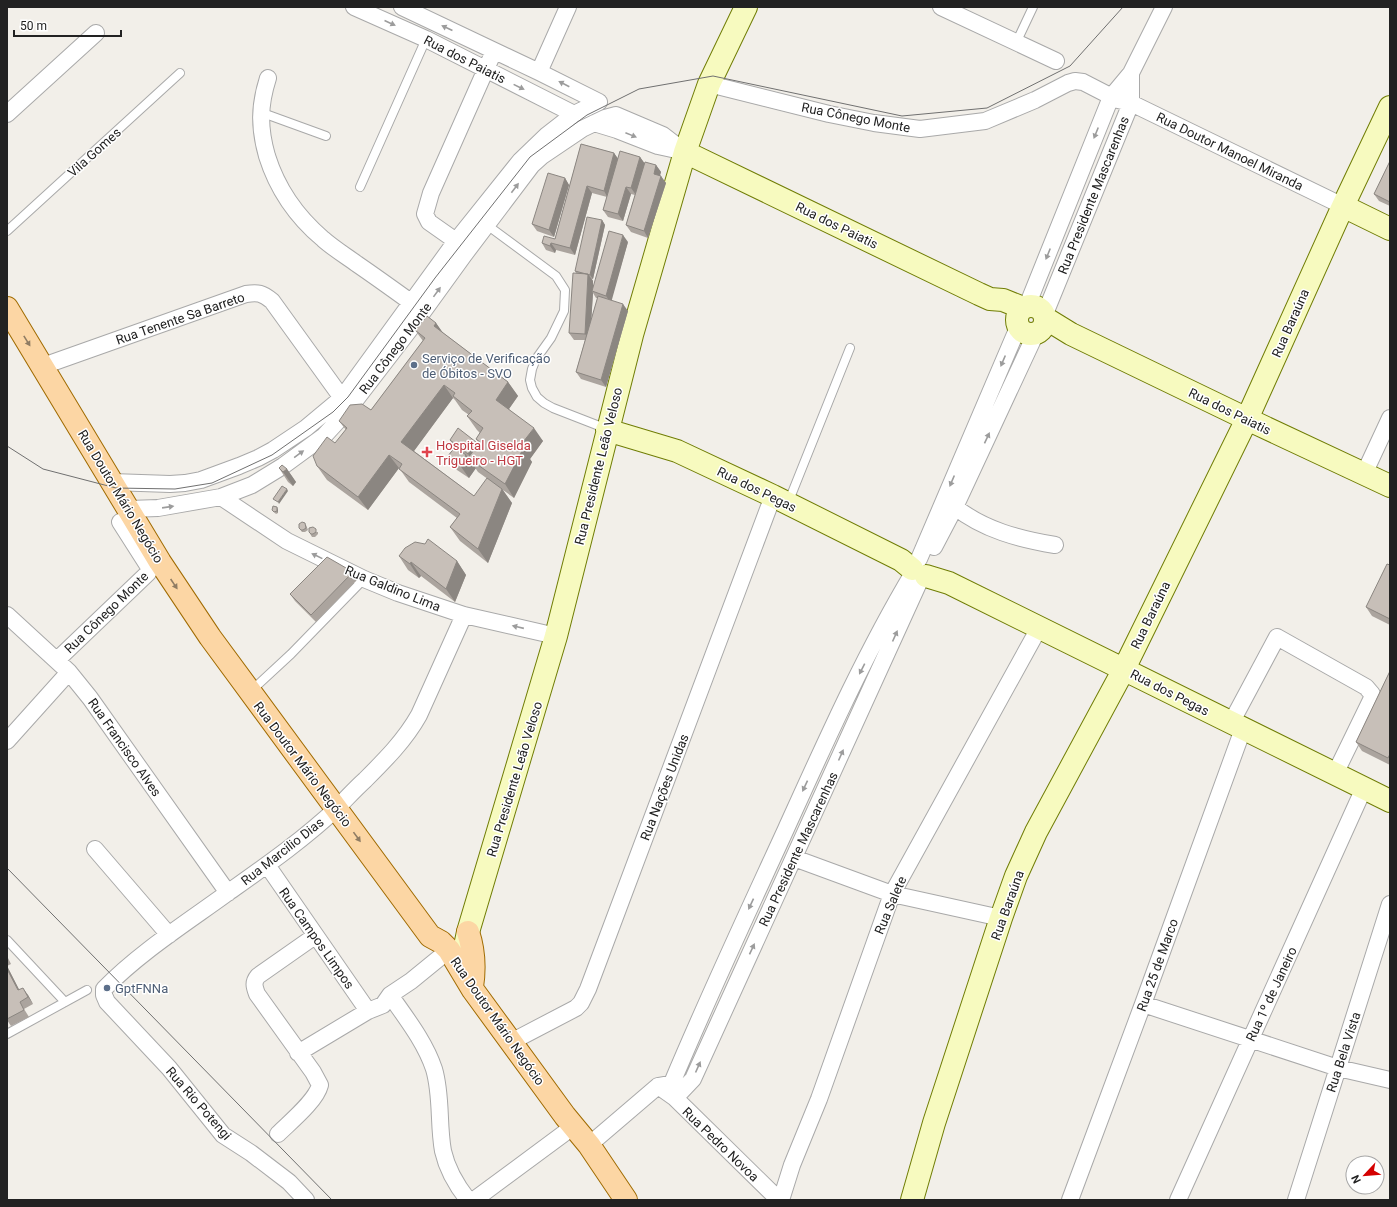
<svg xmlns="http://www.w3.org/2000/svg" width="1397" height="1207" font-family="Roboto,sans-serif">
  <style>
    .lines { fill: none; stroke-linecap: round; stroke-linejoin: round }
    .lane-casing { stroke: #a9a9a9; stroke-width: 10 }
    .street-casing { stroke: #a9a9a9; stroke-width: 18 }
    .secondary-casing { stroke: #707d05; stroke-width: 24 }
    .primary-casing { stroke: #a06b00; stroke-width: 24 }
    .lane { stroke: #fff; stroke-width: 8 }
    .street { stroke: #fff; stroke-width: 16 }
    .secondary { stroke: #f7fabf; stroke-width: 22 }
    .primary { stroke: #fcd6a4; stroke-width: 22 }
    .tram { stroke: #707070; stroke-width: 1 }
    .wall { fill: #aba49e; fill-rule: evenodd }
    .shaded-wall { fill: #8b8681 }
    .building { fill: #c7bfb8; stroke: #8b8681 }
    .oneway { fill: #9c9c9c }
    .oneway2 { fill: #8f7c63 }
    .service-dot { fill: #5c6f8a; stroke: #fff; stroke-width: 1.5 }
    .health-dot { fill: #e0444e; stroke: #fff; stroke-width: 1.5 }
    .labels { text-anchor: middle; stroke-width: 3; stroke-linejoin: round; paint-order: stroke }
    .street-label { font-size: 13px; fill: #222; stroke: #fff }
    .service-label { font-size: 13px; fill: #4e5e75; stroke: #fff; text-anchor: start }
    .health-label { font-size: 13px; fill: #be3a42; stroke: #fff; text-anchor: start }
  </style>
  <rect width="100%" height="100%" fill="#f2efe9"/>
  <g class="lines">
    <defs>
      <path id="lane" d="M1016,43L1033,7
        M260,112L326,136
        M360,187L426,39
        M487,225L556,276L565,290L564,311L551,338L536,359L532,369L530,380L532,388L537,397L544,403L553,408L607,429
        M7,231L180,73
        M788,503L850,348
        M250,692L291,654L364,579
        M7,940L65,1002
        M7,1034L87,990"/>
      <path id="street" d="M354,7L426,39L574,114
        M402,7L539,72L599,102
        M941,7L1056,61
        M539,72L568,7
        M268,78C259,106 259,128 267,156C277,188 297,217 323,239C333,248 346,256 357,264C376,277 394,290 412,303
        M709,84L829,114L874,123L920,129L985,121L1035,100L1068,83L1075,81L1083,82L1118,100L1131,103L1343,206
        M7,114L96,33
        M594,123L617,130L658,146L681,151
        M456,241L429,222L425,214L431,193L494,51
        M1027,306L1111,97L1131,73L1164,7
        M1044,316L1131,103V73
        M43,366L246,294C258,292 262,293 272,301L342,398
        M1364,474L1390,418
        M112,482L170,484L185,483L201,480L239,466L258,458L273,450L306,428L342,398L456,241L520,161L547,135L574,114L599,102
        M221,497L287,541L364,579L398,593L464,615L556,636
        M955,507C984,530 1019,539 1055,545
        M129,509L158,508L221,497L252,485L283,466L324,436L347,411L417,320L464,255L532,165L542,156L582,129L605,118L616,115L663,135L685,152
        M934,547L955,507L1036,333
        M919,559L1019,325
        M7,615L69,672L90,698L228,893
        M57,660L148,573L150,569L120,522
        M1231,723L1277,637L1366,687L1372,694V698L1335,774
        M7,741L69,672
        M95,849L169,935
        M794,858L892,894L1001,918
        M267,865L368,1011
        M390,995C406,1018 425,1042 434,1069C442,1096 438,1124 443,1151C447,1169 457,1186 468,1200
        M1143,1004L1338,1068L1390,1080
        M511,1042L576,1008L581,1003L588,989L773,496
        M298,1053L368,1011L383,1005L390,995L411,981L449,950
        M672,1083C708,997 747,914 786,829C825,743 864,655 913,573
        M658,1086L675,1098L693,1079L921,578
        M673,1089L675,1098L779,1200
        M278,1134C290,1122 316,1101 320,1085L313,1072L257,994C254,986 253,982 258,976L315,936
        M589,1145L658,1086L669,1084
        M306,1200L289,1182L251,1153L223,1135L169,1068L107,1002L104,995V989C139,953 186,923 226,894C264,867 303,840 337,808C346,799 355,789 365,780C385,760 405,740 419,715L464,615
        M474,1200L574,1126
        M781,1200L792,1165L819,1099L892,894L1039,628
        M1070,1200L1143,1004L1243,729
        M1178,1200L1364,788
        M1296,1200L1390,904"/>
      <path id="secondary" d="M685,152L979,294L990,299L1003,300L1023,308
        M1343,206L1390,229
        M1017 320a14 14 0 1 1 28 0a14 14 0 1 1-28 0Z
        M1045,318L1071,334L1247,419L1390,486
        M607,430L677,451L773,496L901,560L912,569
        M926,576L949,583L1390,801
        M464,951L468,932L556,636L632,335L685,152L709,84L746,7
        M912,1200L934,1123L1001,918L1016,876L1036,832L1124,669L1247,419L1343,206L1390,107"/>
      <path id="primary" d="M7,308L160,562L210,637L430,936L441,942L449,950L473,990L565,1116L589,1145L626,1200
        M468,932C474,950 475,968 472,987"/>
    </defs>
    <use href="#lane" class="lane-casing"/>
    <use href="#street" class="street-casing"/>
    <use href="#secondary" class="secondary-casing"/>
    <use href="#primary" class="primary-casing"/>
    <use href="#lane" class="lane"/>
    <use href="#street" class="street"/>
    <use href="#secondary" class="secondary"/>
    <use href="#primary" class="primary"/>
    <path class="tram" d="M7,446L43,469L116,488L175,489L212,483L272,455L333,412L348,397L435,278L530,157L587,115L639,89L713,76L902,116L987,108L1070,66L1123,7
      M7,868L332,1200"/>
  </g>
  <path class="wall" d="M581,144L614,153L618,159L640,157L645,164L656,165L661,172L660,176L666,183L648,238L631,232L626,225L635,195L631,194L623,221L608,217L603,210L607,197L592,193L575,255L556,250L555,253L546,250L542,243L555,239Z
    M1390,161V206L1379,201L1374,194Z
    M565,178L569,185L554,237L537,231L532,224Z
    M602,220L605,225L593,279H592L593,281V286L628,242L611,300L628,311L606,387L581,379L576,372L585,340H574L569,333L576,273L575,271ZM593,293L596,298H598L591,321Z
    M436,323L442,332L508,382L518,396L509,409L543,441L530,459L532,462L514,498L503,490L512,503L488,563L460,541L450,527L457,518L409,482L399,468L368,510L327,480L317,466L346,430L339,421L371,410L423,341L415,330ZM453,398L455,400L462,410L469,415L467,416L477,430L480,433L476,439L479,443L478,445L476,442L450,440L454,447L448,456L457,470L469,478L476,468L472,463L478,472L492,482L474,496L414,451Z
    M279,468L287,469L296,482L293,486L288,482Z
    M277,507L278,510V513L276,514L272,510Z
    M306,525L308,530L305,532H302L299,528Z
    M309,532H318V534L315,537H312Z
    M399,556L457,561L466,575L455,602L421,576L419,578L408,570Z
    M1390,565V625L1372,616L1366,607Z
    M353,572L358,579L316,622L295,601L290,594Z
    M1390,671V765L1362,751L1356,742Z
    M7,956L11,964L7,966Z
    M7,966L19,990L28,995L33,1004L24,1009L29,1017L11,1026L7,1020Z"/>
  <path class="shaded-wall" d="M614,153L619,160L608,198L604,191Z
    M640,157L645,164L636,195L631,188Z
    M656,165L661,172L658,181L654,174Z
    M661,176L666,183L648,238L644,231Z
    M565,178L569,185L554,237L549,230Z
    M587,186L592,193L575,255L570,248Z
    M626,187L631,194L623,221L618,214Z
    M602,220L605,225L593,279L590,275Z
    M623,235L628,242L611,303L606,296Z
    M551,243L556,250L555,253L550,246Z
    M588,274L593,281V291H592L593,293L590,341L585,334Z
    M623,304L628,311L606,387L601,380Z
    M436,323L446,337L434,326Z
    M508,382L518,396L506,413L496,400Z
    M444,385L453,398L411,455L401,442Z
    M534,428L543,441L530,459L532,462L514,498L505,484L520,446Z
    M476,442L486,456L474,462L468,454Z
    M389,455L399,468L368,510L358,497Z
    M466,455L476,468L469,478L459,464Z
    M287,469L296,482L293,486L283,472Z
    M287,489L288,491L279,504L278,502Z
    M502,489L512,503L488,563L478,549Z
    M277,507L278,510V513L277,511Z
    M457,561L466,575L455,602L446,589Z
    M411,562L421,576L419,578L410,564Z
    M7,966L23,997L18,990L7,969Z
    M23,988L28,995L33,1004L28,997Z"/>
  <path class="building" d="M581,144L614,153L604,191L587,186L570,248L551,243L550,246L542,243L544,236L555,239Z
    M620,151L640,157L631,188L626,187L618,214L603,210Z
    M1390,161V202L1374,194Z
    M645,162L656,165L654,174L661,176L644,231L626,225Z
    M548,173L565,178L549,230L532,224Z
    M587,217L602,220L590,275L575,271Z
    M609,231L623,235L606,296L592,291Z
    M573,273L588,274L585,334L569,333Z
    M598,296L623,304L601,380L576,372Z
    M427,316L436,323L434,326L508,382L496,400L534,428L520,446L523,449L505,484L468,458L480,442L476,439L483,428L467,416L472,411L453,396L455,393L444,385L401,442L474,496L487,478L502,489L478,549L450,527L460,514L399,469L402,464L389,455L358,497L317,466L313,456L327,437L335,443L347,428L339,421L350,405L362,404L371,410L425,338L415,330Z
    M458,428L476,442L468,454L450,440Z
    M455,447L466,455L459,464L448,456Z
    M282,465L287,469L283,472L279,468Z
    M282,486L287,489L278,502L273,499Z
    M273,506L277,507V511L274,512L272,510Z
    M302,522L305,523L306,528L303,530H301L299,528V524Z
    M313,527L316,529V532L313,534H311L309,532V528Z
    M428,539L457,561L446,589L411,562L410,564L399,556L405,548L415,542L425,544Z
    M327,557L353,572L311,615L290,594Z
    M1387,564L1390,565V619L1366,607Z
    M1390,671V754L1388,758L1356,742Z
    M7,969L18,990L23,988L28,997L20,1002L24,1010L7,1019Z"/>
  <defs><path id="oneway-solid" d="M-6-.8H1V-3.2L6.5 0L1 3.2V.8H-6Z"/></defs>
  <g class="oneway">
    <use href="#oneway-solid" transform="translate(390 23) rotate(24)"/>
    <use href="#oneway-solid" transform="translate(447 28) rotate(-155)"/>
    <use href="#oneway-solid" transform="translate(564 84) rotate(-153)"/>
    <use href="#oneway-solid" transform="translate(519 87) rotate(26)"/>
    <use href="#oneway-solid" transform="translate(1096 133) rotate(112)"/>
    <use href="#oneway-solid" transform="translate(631 135) rotate(22)"/>
    <use href="#oneway-solid" transform="translate(515 188) rotate(-53)"/>
    <use href="#oneway-solid" transform="translate(1048 254) rotate(112)"/>
    <use href="#oneway-solid" transform="translate(437 292) rotate(-54)"/>
    <use href="#oneway-solid" transform="translate(1003 361) rotate(113)"/>
    <use href="#oneway-solid" transform="translate(987 438) rotate(-65)"/>
    <use href="#oneway-solid" transform="translate(299 454) rotate(-36)"/>
    <use href="#oneway-solid" transform="translate(952 481) rotate(113)"/>
    <use href="#oneway-solid" transform="translate(168 507) rotate(-8)"/>
    <use href="#oneway-solid" transform="translate(317 556) rotate(-154)"/>
    <use href="#oneway-solid" transform="translate(518 627) rotate(-167)"/>
    <use href="#oneway-solid" transform="translate(895 636) rotate(-66)"/>
    <use href="#oneway-solid" transform="translate(862 669) rotate(117)"/>
    <use href="#oneway-solid" transform="translate(841 755) rotate(-66)"/>
    <use href="#oneway-solid" transform="translate(805 786) rotate(115)"/>
    <use href="#oneway-solid" transform="translate(751 904) rotate(115)"/>
    <use href="#oneway-solid" transform="translate(752 949) rotate(-65)"/>
    <use href="#oneway-solid" transform="translate(698 1067) rotate(-66)"/>
  </g>
  <g class="oneway2">
    <use href="#oneway-solid" transform="translate(27 341) rotate(58)"/>
    <use href="#oneway-solid" transform="translate(174 584) rotate(56)"/>
    <use href="#oneway-solid" transform="translate(357 837) rotate(54)"/>
  </g>
  <g class="service-dot">
    <circle cx="414" cy="365" r="4"/>
    <circle cx="107" cy="988" r="4"/>
  </g>
  <path class="health-dot" d="M425 446h4v4h4v4h-4v4h-4v-4h-4v-4h4z"/>
  <g class="labels">
    <g class="street-label">
      <text transform="translate(465 59) rotate(27)" y="5">Rua dos Paiatis</text>
      <text transform="translate(856 117) rotate(11)" y="5">Rua Cônego Monte</text>
      <text transform="translate(1230 151) rotate(26)" y="5">Rua Doutor Manoel Miranda</text>
      <text transform="translate(94 152) rotate(-42)" y="5">Vila Gomes</text>
      <text transform="translate(1093 195) rotate(-68)" y="5">Rua Presidente Mascarenhas</text>
      <text transform="translate(837 225) rotate(26)" y="5">Rua dos Paiatis</text>
      <text transform="translate(180 318) rotate(-19)" y="5">Rua Tenente Sa Barreto</text>
      <text transform="translate(1290 323) rotate(-66)" y="5">Rua Baraúna</text>
      <text transform="translate(395 348) rotate(-53)" y="5">Rua Cônego Monte</text>
      <text transform="translate(1230 411) rotate(26)" y="5">Rua dos Paiatis</text>
      <text transform="translate(598 466) rotate(-76)" y="5">Rua Presidente Leão Veloso</text>
      <text transform="translate(757 489) rotate(26)" y="5">Rua dos Pegas</text>
      <text transform="translate(121 496) rotate(59)" y="5">Rua Doutor Mário Negócio</text>
      <text transform="translate(393 588) rotate(22)" y="5">Rua Galdino Lima</text>
      <text transform="translate(106 612) rotate(-44)" y="5">Rua Cônego Monte</text>
      <text transform="translate(1150 615) rotate(-64)" y="5">Rua Baraúna</text>
      <text transform="translate(1170 692) rotate(27)" y="5">Rua dos Pegas</text>
      <text transform="translate(125 747) rotate(55)" y="5">Rua Francisco Alves</text>
      <text transform="translate(303 764) rotate(53)" y="5">Rua Doutor Mário Negócio</text>
      <text transform="translate(514 779) rotate(-73)" y="5">Rua Presidente Leão Veloso</text>
      <text transform="translate(664 787) rotate(-69)" y="5">Rua Nações Unidas</text>
      <text transform="translate(798 849) rotate(-65)" y="5">Rua Presidente Mascarenhas</text>
      <text transform="translate(282 851) rotate(-38)" y="5">Rua Marcilio Dias</text>
      <text transform="translate(890 905) rotate(-67)" y="5">Rua Salete</text>
      <text transform="translate(1007 905) rotate(-70)" y="5">Rua Baraúna</text>
      <text transform="translate(317 938) rotate(55)" y="5">Rua Campos Limpos</text>
      <text transform="translate(1157 965) rotate(-70)" y="5">Rua 25 de Marco</text>
      <text transform="translate(1271 994) rotate(-65)" y="5">Rua 1º de Janeiro</text>
      <text transform="translate(498 1021) rotate(55)" y="5">Rua Doutor Mário Negócio</text>
      <text transform="translate(1343 1052) rotate(-72)" y="5">Rua Bela Vista</text>
      <text transform="translate(199 1103) rotate(49)" y="5">Rua Rio Potengi</text>
      <text transform="translate(721 1144) rotate(44)" y="5">Rua Pedro Novoa</text>
    </g>
    <g class="service-label">
      <text x="422" y="363">Serviço de Verificação<tspan x="422" dy="15">de Óbitos - SVO</tspan></text>
      <text x="115" y="993">GptFNNa</text>
    </g>
    <g class="health-label">
      <text x="436" y="450">Hospital Giselda<tspan x="436" dy="15">Trigueiro - HGT</tspan></text>
    </g>
  </g>
  <rect width="1397" height="1207" fill="none" stroke="#222222" stroke-width="16"/>
  <g transform="translate(1365 1175) rotate(244)"><circle r="19" fill="#ffffff" stroke="#a7a7a7"/>
  <path d="M0-3L7 15L0 10L-7 15Z" fill="#d40000"/>
  <text y="-6" font-size="11" font-weight="bold" text-anchor="middle" fill="#222222">N</text>
  </g>
  <path d="M14 30v6h107v-6" fill="none" stroke="#222222" stroke-width="2"/>
  <text x="20" y="30" font-size="12" fill="#222222" stroke="#ffffff" stroke-width="3" paint-order="stroke">50 m</text>
</svg>
